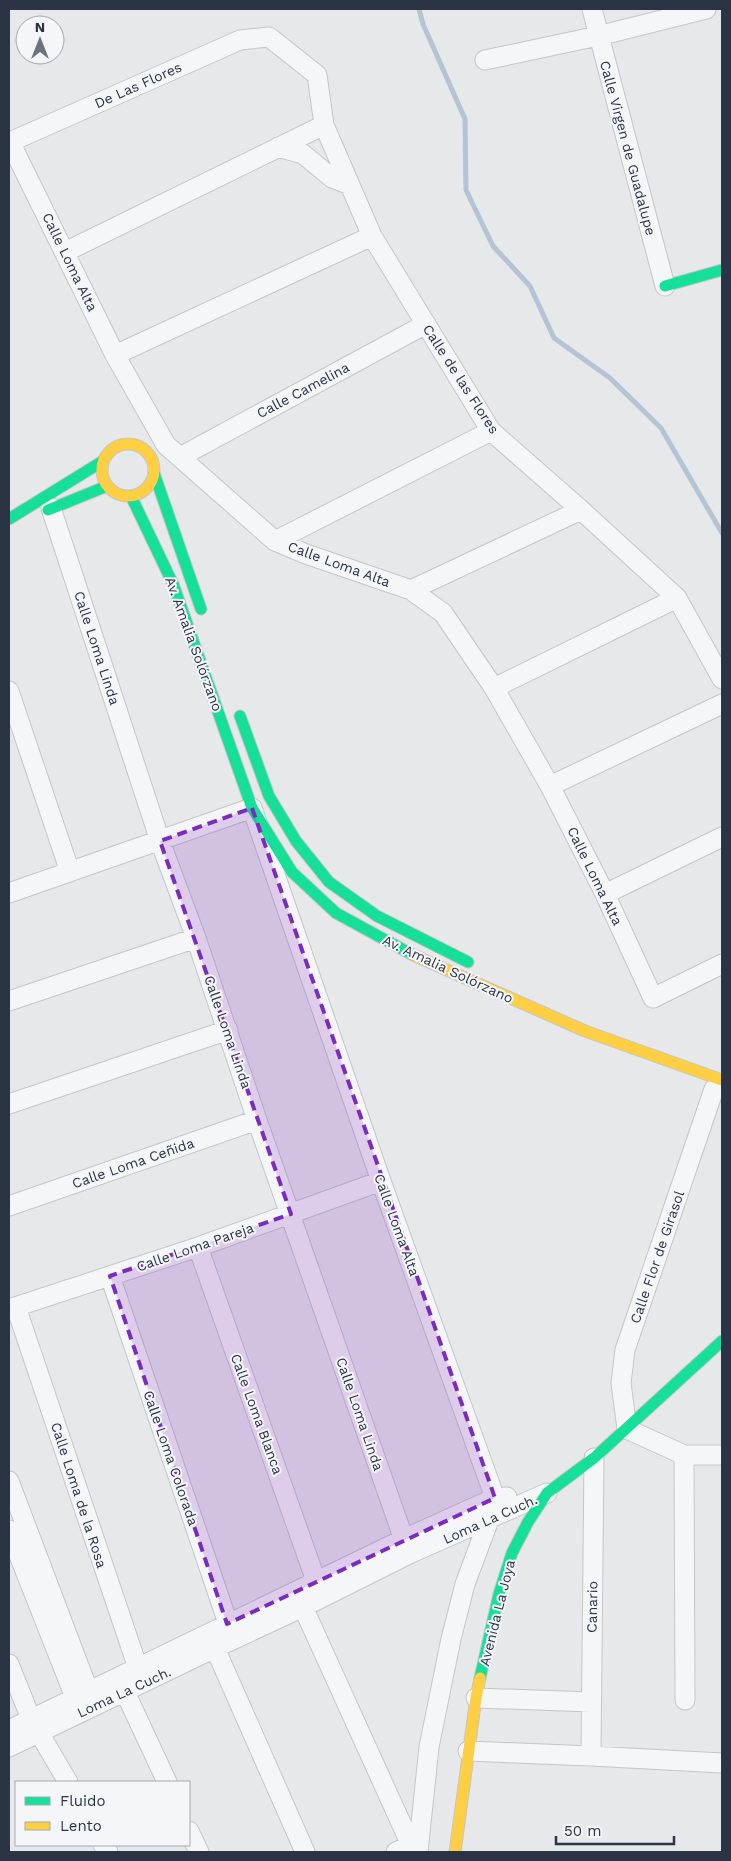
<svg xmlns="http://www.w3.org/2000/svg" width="731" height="1861" font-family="'Work Sans',sans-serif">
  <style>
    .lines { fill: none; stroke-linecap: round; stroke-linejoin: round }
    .stream { stroke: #b4c4d5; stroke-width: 5 }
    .street-casing { stroke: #c4c6c8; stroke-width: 21 }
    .fast-casing { stroke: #c4c6c8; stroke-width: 13 }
    .slow-casing { stroke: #c4c6c8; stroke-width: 13 }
    .street { stroke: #f5f6f7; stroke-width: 19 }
    .fast { stroke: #16e098; stroke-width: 11 }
    .slow { stroke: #ffcf43; stroke-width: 11 }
    .marked { fill: #7b2cbf; fill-opacity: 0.2; stroke: #7b2cbf; stroke-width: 4; stroke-dasharray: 10 6; stroke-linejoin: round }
    .labels { text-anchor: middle; stroke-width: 4; stroke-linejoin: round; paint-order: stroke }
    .street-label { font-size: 14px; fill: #2b3445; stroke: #f4f6f9 }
  </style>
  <rect width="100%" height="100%" fill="#e6e8ea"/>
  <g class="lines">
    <path class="stream" d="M419,9L423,24L465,119L466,190L493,246L530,286L554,338L610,378L661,428L722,533"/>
    <defs>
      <path id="street" d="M592,9L665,286
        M485,60L598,36L706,9
        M278,147L303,154L332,178L350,185
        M65,252L324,125
        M115,355L372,236
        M180,457L426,324
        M51,508L160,841L196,938L257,1120L409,1554
        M275,541L491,431
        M411,590L581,510
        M722,679L677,598L581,510L491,431L372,236L324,125L317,75L269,37L240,40L10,142L115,355L166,445L275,541L306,554L411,590L443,613L494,688L550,786L605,894L653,998L722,964
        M494,688L677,598
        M9,691L70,872
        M550,786L722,704
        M9,893L252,808L381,1181L495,1498
        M605,894L722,837
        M9,1001L196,938
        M714,1089L625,1350L621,1383L627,1429L684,1455H722
        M9,1104L228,1030
        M9,1206L257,1120
        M198,1247L316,1581
        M110,1276L232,1635
        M16,1307L142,1680
        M9,1309L198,1247L381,1181
        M684,1455L685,1700
        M9,1481L93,1703
        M9,1530L80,1710
        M303,1607L411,1845
        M215,1648L305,1852
        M9,1664L31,1719L68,1782
        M125,1692L167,1782
        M476,1698L591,1702
        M9,1730L404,1539L495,1498L507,1497
        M9,1747L215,1648L303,1607L409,1554L547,1493
        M468,1751L591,1756L722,1763
        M591,1756L594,1458
        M189,1831L199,1852
        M103,1845L108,1852
        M396,1852L419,1842
        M418,1852L429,1747L451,1639L465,1584L492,1512"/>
      <path id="fast" d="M665,286L722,270
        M154,473L201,609
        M131,496L173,584L252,808L292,872L336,913L413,955
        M48,510L107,486
        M9,519L103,461
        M240,716L269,796L296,841L329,882L377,916L468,962
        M480,1678L499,1594L512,1553L528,1522L547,1493L594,1458L722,1341"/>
      <path id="slow" d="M102 470a26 26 0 1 1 52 0a26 26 0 1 1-52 0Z
        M413,955L585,1031L722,1080
        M455,1852L476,1698L480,1678"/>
    </defs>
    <use href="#street" class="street-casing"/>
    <use href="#fast" class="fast-casing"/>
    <use href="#slow" class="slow-casing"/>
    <use href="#street" class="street"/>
    <use href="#fast" class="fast"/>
    <use href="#slow" class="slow"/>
  </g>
  <path class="marked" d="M252,808L495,1498L227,1624L110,1276L291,1214L160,841Z"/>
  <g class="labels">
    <g class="street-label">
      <text transform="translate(138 85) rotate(-24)" y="5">De Las Flores</text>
      <text transform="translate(628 148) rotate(75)" y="5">Calle Virgen de Guadalupe</text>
      <text transform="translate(70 262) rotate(64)" y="5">Calle Loma Alta</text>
      <text transform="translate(461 379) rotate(57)" y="5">Calle de las Flores</text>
      <text transform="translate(303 390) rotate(-28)" y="5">Calle Camelina</text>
      <text transform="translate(339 564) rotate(20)" y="5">Calle Loma Alta</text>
      <text transform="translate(194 644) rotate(70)" y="5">Av. Amalia Solórzano</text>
      <text transform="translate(97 648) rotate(72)" y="5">Calle Loma Linda</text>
      <text transform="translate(595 876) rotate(64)" y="5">Calle Loma Alta</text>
      <text transform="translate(448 969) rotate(25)" y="5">Av. Amalia Solórzano</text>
      <text transform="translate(228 1032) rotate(71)" y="5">Calle Loma Linda</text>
      <text transform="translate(133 1163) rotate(-19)" y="5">Calle Loma Ceñida</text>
      <text transform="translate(397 1225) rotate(70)" y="5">Calle Loma Alta</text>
      <text transform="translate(195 1247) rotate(-19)" y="5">Calle Loma Pareja</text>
      <text transform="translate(657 1257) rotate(-71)" y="5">Calle Flor de Girasol</text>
      <text transform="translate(257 1414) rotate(70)" y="5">Calle Loma Blanca</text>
      <text transform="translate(360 1414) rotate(71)" y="5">Calle Loma Linda</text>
      <text transform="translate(171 1458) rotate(71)" y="5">Calle Loma Colorada</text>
      <text transform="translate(79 1495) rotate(72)" y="5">Calle Loma de la Rosa</text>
      <text transform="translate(490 1519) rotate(-24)" y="5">Loma La Cuch.</text>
      <text transform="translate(592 1607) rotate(-89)" y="5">Canario</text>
      <text transform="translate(497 1613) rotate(-76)" y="5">Avenida La Joya</text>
      <text transform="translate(124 1692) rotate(-25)" y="5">Loma La Cuch.</text>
    </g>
  </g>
  <rect width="731" height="1861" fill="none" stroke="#2b3445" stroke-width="20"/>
  <rect x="15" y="1781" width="175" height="65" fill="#f4f6f9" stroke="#a4a8b1"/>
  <rect x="25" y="1797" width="25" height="8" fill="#16e098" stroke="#a4a8b1"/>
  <text x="60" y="1806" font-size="15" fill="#2b3445">Fluido</text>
  <rect x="25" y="1822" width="25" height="8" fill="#ffcf43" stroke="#a4a8b1"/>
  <text x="60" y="1831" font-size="15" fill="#2b3445">Lento</text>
  <g transform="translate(40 40)"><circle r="24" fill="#f4f6f9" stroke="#a4a8b1"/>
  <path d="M0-4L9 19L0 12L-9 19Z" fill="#6c737f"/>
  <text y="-8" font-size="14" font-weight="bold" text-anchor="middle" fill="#2b3445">N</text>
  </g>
  <path d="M556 1836v8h118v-8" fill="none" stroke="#2b3445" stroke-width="2.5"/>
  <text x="564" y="1836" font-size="15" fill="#2b3445" stroke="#f4f6f9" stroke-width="4" paint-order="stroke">50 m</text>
</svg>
